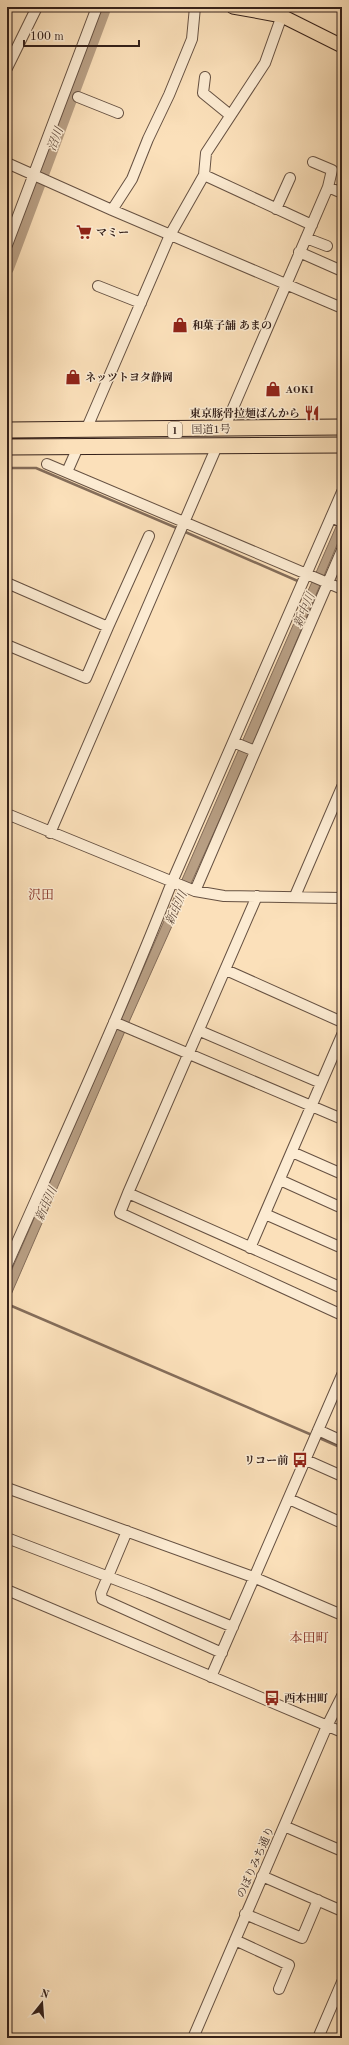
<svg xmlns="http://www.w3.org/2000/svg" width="349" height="2045" font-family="'Old Standard TT','Noto Serif JP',serif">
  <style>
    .water { fill: #b89f84; stroke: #846d5a }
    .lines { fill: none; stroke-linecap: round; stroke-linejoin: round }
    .stream { stroke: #846d5a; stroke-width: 2.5 }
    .river { stroke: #b89f84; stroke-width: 14 }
    .minor-casing { stroke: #665142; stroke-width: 12 }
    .major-casing { stroke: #35211a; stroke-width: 15 }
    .highway-casing { stroke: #35211a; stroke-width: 17 }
    .minor { stroke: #fcebd2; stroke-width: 10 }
    .major { stroke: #fbe0ba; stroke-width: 13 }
    .highway { stroke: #fbe0ba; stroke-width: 15 }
    .labels { text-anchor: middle; stroke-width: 3; stroke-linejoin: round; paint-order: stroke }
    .shield { fill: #fcebd2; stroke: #715e51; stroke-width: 1 }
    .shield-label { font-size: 10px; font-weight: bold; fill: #35211a }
    .poi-label { font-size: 11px; font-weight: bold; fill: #35211a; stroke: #fcebd2; text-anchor: start }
    .street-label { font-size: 11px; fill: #35211a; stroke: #fcebd2 }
    .water-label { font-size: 12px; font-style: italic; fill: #634d3f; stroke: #fcebd2 }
    .quarter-label { font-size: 13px; fill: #7a1f14; stroke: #fcebd2 }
  </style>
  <rect width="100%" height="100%" fill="#fbe0ba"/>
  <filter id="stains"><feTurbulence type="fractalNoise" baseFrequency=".005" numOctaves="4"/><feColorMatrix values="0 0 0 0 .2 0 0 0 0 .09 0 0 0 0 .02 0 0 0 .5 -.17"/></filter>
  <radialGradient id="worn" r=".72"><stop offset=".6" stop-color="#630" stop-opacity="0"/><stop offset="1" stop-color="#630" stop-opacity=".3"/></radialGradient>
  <path class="water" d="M342,513V533L245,763L129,1022L7,1304V1281L9,1276Z"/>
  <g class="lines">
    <path class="stream" d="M7,468H36L179,529
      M183,531L300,582
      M7,1304L312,1435
      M317,1437L342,1448"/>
    <path class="river" d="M7,268L103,11"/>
    <defs>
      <path id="minor" d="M7,68L37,7
        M205,77L203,93L230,115
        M78,97L118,113
        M313,162L332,170L328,187
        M7,163L112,210L342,308
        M204,175L312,225
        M276,209L290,178
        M112,210L132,179L148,139L169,95L192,39L195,7
        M306,238L327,246
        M7,245L97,7
        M299,252L342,271
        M98,286L141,303
        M224,429L328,187L342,193
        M86,430L170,235L204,175L206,153L265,63L285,7
        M47,464C146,505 244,547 342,589
        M67,472L78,447
        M331,517L342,522
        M7,583L108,627L149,536
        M7,645L86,678L108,627
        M233,742L255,751
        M7,814L195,891L224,896L342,898
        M50,833L217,446
        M195,891L342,550
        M257,896L128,1193L342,1288
        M295,896L342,787
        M226,970L342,1022
        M114,1022L342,1119
        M200,1031L321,1083
        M292,1152L342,1174
        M280,1180L342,1208
        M128,1193L120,1213L342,1315
        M265,1214L342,1248
        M250,1248L342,1035
        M7,1265C63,1138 121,1012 172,882L342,492
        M318,1430L342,1441
        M306,1460L342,1476
        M7,1488L253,1577L342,1615
        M289,1499L342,1523
        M127,1531L101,1593L102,1599L222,1653
        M7,1538L148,1592L233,1627
        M7,1590L342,1732
        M211,1677L342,1375
        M284,1826L342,1851
        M262,1876L342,1911
        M245,1914L302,1938L318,1900
        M235,1940L289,1965L279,1989
        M193,2038L327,1726L342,1696
        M318,2038L342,1982"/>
      <path id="major" d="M233,7L282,16L342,46"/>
      <path id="highway" d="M7,430L342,427
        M7,447L342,445"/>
    </defs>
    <use href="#minor" class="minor-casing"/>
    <use href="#major" class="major-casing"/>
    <use href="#highway" class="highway-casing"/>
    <use href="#minor" class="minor"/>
    <use href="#major" class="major"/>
    <use href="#highway" class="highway"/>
  </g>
  <defs>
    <symbol id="supermarket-bare" viewBox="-9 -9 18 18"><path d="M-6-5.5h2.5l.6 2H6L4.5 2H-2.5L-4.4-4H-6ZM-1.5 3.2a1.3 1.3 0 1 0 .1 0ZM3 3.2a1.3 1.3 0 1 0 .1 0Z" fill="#8f2418" stroke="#fcebd2" stroke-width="2.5" paint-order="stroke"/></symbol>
    <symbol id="shop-bare" viewBox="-9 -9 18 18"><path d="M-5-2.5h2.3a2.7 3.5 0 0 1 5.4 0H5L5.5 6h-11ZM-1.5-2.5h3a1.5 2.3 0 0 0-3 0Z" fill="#8f2418" stroke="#fcebd2" stroke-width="2.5" paint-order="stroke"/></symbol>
    <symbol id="restaurant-bare" viewBox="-9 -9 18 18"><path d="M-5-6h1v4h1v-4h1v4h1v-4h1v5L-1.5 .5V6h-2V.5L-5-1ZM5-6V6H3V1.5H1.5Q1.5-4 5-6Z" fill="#8f2418" stroke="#fcebd2" stroke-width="2.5" paint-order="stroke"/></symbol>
    <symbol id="bus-bare" viewBox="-9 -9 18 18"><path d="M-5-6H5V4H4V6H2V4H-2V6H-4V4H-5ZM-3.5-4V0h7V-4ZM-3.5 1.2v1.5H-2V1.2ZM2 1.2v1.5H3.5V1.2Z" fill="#8f2418" stroke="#fcebd2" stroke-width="2.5" paint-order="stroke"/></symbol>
  </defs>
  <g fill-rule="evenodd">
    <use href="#supermarket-bare" x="73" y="221" width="22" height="22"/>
    <use href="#shop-bare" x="169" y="314" width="22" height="22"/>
    <use href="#shop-bare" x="62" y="366" width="22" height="22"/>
    <use href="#shop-bare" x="262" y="378" width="22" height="22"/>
    <use href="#restaurant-bare" x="301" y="402" width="22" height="22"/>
    <use href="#bus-bare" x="289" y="1449" width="22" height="22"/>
    <use href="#bus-bare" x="261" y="1687" width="22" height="22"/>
  </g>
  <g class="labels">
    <rect class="shield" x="168" y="422" width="14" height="16" rx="3"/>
    <g class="shield-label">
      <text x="175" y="434">1</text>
    </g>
    <g class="poi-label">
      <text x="96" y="236">マミー</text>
      <text x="192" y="329">和菓子舗 あまの</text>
      <text x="85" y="381">ネッツトヨタ静岡</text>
      <text x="285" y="393">AOKI</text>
      <text x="300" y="417" text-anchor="end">東京豚骨拉麺ばんから</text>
      <text x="288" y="1464" text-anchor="end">リコー前</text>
      <text x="284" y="1702">西本田町</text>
    </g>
    <g class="street-label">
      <text transform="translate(211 429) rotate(-1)" y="4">国道1号</text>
      <text transform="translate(255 1862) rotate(-66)" y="4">のぼりみち通り</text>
    </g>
    <g class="water-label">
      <text transform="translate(55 139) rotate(-69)" y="4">沼川</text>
      <text transform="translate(304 610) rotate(-67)" y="4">新中川</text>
      <text transform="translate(176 908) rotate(-66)" y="4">新中川</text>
      <text transform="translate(46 1204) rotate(-66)" y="4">新中川</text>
    </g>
    <g class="quarter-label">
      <text x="41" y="899">沢田</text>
      <text x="309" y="1642">本田町</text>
    </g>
  </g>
  <rect width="349" height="2045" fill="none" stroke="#fbe0ba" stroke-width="24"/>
  <rect x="8" y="8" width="333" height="2029" fill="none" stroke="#35211a" stroke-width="2"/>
  <rect x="12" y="12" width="325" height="2021" fill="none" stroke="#35211a"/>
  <g transform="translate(42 2003) rotate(17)" stroke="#fcebd2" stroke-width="3" paint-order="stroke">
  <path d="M0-3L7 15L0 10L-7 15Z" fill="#35211a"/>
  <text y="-6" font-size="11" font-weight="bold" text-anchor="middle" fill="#35211a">N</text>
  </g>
  <path d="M24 40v6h115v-6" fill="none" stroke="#35211a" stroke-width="2"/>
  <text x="30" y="40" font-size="12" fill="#35211a" stroke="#fcebd2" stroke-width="3" paint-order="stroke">100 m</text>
  <rect width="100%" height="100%" filter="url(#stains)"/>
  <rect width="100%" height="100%" fill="url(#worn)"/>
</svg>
